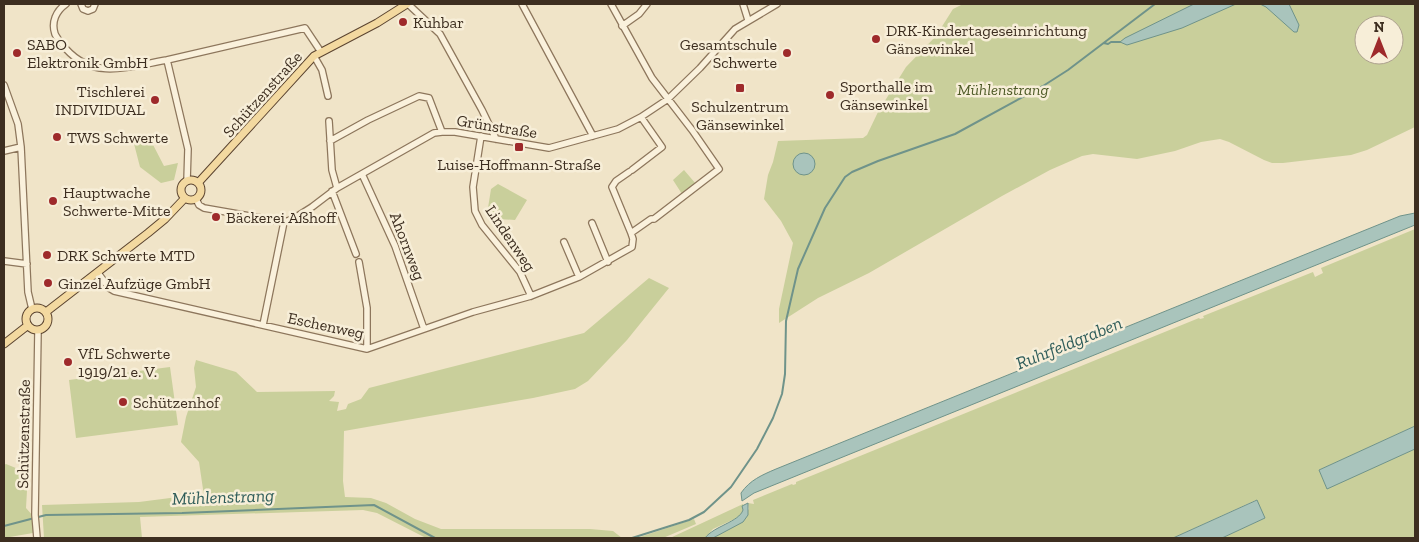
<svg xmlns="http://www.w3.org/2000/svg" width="1419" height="542" font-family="'Zilla Slab',serif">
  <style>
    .green { fill: #c9cf9b; fill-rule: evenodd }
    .water { fill: #a9c4bc; stroke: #6f938a }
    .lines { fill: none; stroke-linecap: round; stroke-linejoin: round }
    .stream { stroke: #6f938a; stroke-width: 2 }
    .minor-casing { stroke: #8d765c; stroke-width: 8 }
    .major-casing { stroke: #5b4430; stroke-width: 9 }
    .minor { stroke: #faf1dc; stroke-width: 5.5 }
    .major { stroke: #f3d9a0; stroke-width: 7 }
    .poi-dot { fill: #9e2a2b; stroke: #f7eed8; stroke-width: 2 }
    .labels { text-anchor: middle; stroke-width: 5; stroke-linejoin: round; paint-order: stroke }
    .poi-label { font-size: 16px; fill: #3d2e20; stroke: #f7eed8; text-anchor: start }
    .park-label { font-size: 16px; font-style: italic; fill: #4d5a26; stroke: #f7eed8 }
    .street-label { font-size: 16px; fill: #3d2e20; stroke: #f7eed8 }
    .water-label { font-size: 18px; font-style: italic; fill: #2f5d5a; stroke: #f7eed8 }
  </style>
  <rect width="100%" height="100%" fill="#f0e4c8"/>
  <path class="green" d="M963,4H1415V127L1367,150L1351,155L1283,163H1272L1264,160L1229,142L1220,139L1201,142L1175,151L1137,159L1093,154L1082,156L1050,170L1002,196L869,273L818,298L779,323V309L793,243L781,221L764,199L768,175L773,162L778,141L863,138L867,135L878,112L906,67L936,36L953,9ZM1364,25H1394V55H1364Z
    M149,137L164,166L178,163L174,180L161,183L140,167L133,140Z
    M684,170L696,184L682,194L673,180Z
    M498,184L527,200L515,220L497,219L488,208L491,189Z
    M1415,229V426L1319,470L1327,488L1415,449V538H1222L1265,518L1256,500L1173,538H713L735,526L749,509L748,503L754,504L753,500L792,484L793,485L796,484V482L1199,318L1200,319L1204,318L1203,316L1313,272L1315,277L1323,273L1321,268Z
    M649,278L669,288L627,340L588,381L575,389L533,398L344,431L343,481L345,497L371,498L386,503L415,519L441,529H590L613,531L622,538H426L377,513L363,510L140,517L142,538H44L42,505L139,502L178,497L204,496L199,462L181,442L186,417L196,387L194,368L196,360L236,372L257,392L335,391L334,396L329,401L339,402L337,411L346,409L348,404L361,399L369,388L584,333Z
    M170,367L178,425L76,438L69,380Z
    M6,464L28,473L26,508L33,516V533L4,538V465Z
    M743,504V510L741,516L713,529L705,538H670Z
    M694,519L696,524L663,538H637Z"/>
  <path class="water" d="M1194,4H1236L1182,28L1127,45L1120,42L1125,38Z
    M1260,4H1289L1299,25L1297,32H1294L1266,7Z
    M793 164a11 11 0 1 1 22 0a11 11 0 1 1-22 0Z
    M1415,213V225L754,493L742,501L741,493C750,480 762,475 776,469L1400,216Z
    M1415,426V449L1327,489L1319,470Z
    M1257,500L1265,518L1222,538H1173Z
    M748,503V515L743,522L713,538H705C714,526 739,522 743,510L742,506Z"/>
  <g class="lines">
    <path class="stream" d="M1104,43L1108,44L1111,42H1120
      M4,526L46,515L182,513L374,505L435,538
      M632,538L689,520L704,512L731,487L757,449L773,418L782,394L785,374L786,321L798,269L825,208L845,177L852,172L878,161L955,134L1043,86L1068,70L1155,4"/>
    <defs>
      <path id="minor" d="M66,4C56,11 51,22 55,34C58,40 62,44 66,49C95,81 131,66 167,60L188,149L187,181
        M81,4L83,9L88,11L93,9L95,4
        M408,4L440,34L482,110L496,139
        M522,4L593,136
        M611,4L652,78L692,130L719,169L654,219H651L631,233
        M743,4L748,20
        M622,26L639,14L647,4
        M314,56L322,70L328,96
        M167,60L305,28L321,52
        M4,85L18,124L21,147L28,292L32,309
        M329,121L332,170L337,188
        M481,136L473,187L475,211L482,225L520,272L531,296
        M330,141L368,120L419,96L429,98L442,132
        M4,151L21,147
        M632,170L662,147L641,117
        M362,174L395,246L424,329
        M332,191L356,254
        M196,199L199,205L204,208L284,222L293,219L312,207L337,188L434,133L442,132H455L549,148L618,129L641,117L668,99L700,68L735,29L777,4
        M592,223L608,262
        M564,242L579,277
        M4,261L27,264
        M359,262L367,308V349
        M98,273L109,288L114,291L367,349L473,312L531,296L579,277L632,247L633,239L631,233L612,187L616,181L629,172
        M263,325L284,222
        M37,538L35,515L38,331"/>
      <path id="major" d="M181 190a10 10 0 1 1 20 0a10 10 0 1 1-20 0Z
        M198,183L314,56L377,23L407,4
        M26 319a11 11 0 1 1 22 0a11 11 0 1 1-22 0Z
        M46,312L148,233L165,219L185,198
        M4,344L27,326"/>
    </defs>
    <use href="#minor" class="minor-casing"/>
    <use href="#major" class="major-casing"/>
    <use href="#minor" class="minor"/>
    <use href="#major" class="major"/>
  </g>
  <g class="poi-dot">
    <circle cx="403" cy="22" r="5"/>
    <circle cx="876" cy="39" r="5"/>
    <circle cx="17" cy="53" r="5"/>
    <circle cx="787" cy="53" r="5"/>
    <rect x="735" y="83" width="10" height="10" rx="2.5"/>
    <circle cx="830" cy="95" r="5"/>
    <circle cx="155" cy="100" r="5"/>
    <circle cx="57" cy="137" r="5"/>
    <rect x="514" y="142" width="10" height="10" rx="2.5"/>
    <circle cx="53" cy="201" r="5"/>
    <circle cx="216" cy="217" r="5"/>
    <circle cx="47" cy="255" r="5"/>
    <circle cx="48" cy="283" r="5"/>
    <circle cx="68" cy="362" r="5"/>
    <circle cx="123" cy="402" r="5"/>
  </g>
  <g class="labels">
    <g class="poi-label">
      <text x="413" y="28">Kuhbar</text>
      <text x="886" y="36">DRK-Kindertageseinrichtung<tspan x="886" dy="18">Gänsewinkel</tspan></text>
      <text x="27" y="50">SABO<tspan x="27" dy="18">Elektronik GmbH</tspan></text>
      <text x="777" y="50" text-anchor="end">Gesamtschule<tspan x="777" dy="18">Schwerte</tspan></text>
      <text x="840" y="92">Sporthalle im<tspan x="840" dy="18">Gänsewinkel</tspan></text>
      <text x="145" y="97" text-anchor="end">Tischlerei<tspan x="145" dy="18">INDIVIDUAL</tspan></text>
      <text x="740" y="112" text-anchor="middle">Schulzentrum<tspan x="740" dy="18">Gänsewinkel</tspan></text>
      <text x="67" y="143">TWS Schwerte</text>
      <text x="519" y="170" text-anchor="middle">Luise-Hoffmann-Straße</text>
      <text x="63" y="198">Hauptwache<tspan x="63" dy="18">Schwerte-Mitte</tspan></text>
      <text x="226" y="223">Bäckerei Aßhoff</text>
      <text x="57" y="261">DRK Schwerte MTD</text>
      <text x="58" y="289">Ginzel Aufzüge GmbH</text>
      <text x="78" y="359">VfL Schwerte<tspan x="78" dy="18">1919/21 e. V.</tspan></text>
      <text x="133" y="408">Schützenhof</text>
    </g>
    <g class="park-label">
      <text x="1003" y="95">Mühlenstrang</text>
    </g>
    <g class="street-label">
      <text transform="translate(262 94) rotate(-48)" y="6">Schützenstraße</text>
      <text transform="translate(497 126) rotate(9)" y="6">Grünstraße</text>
      <text transform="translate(511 238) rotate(56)" y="6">Lindenweg</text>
      <text transform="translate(408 246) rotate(69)" y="6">Ahornweg</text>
      <text transform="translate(326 325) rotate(12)" y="6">Eschenweg</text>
      <text transform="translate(23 434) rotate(-89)" y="6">Schützenstraße</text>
    </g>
    <g class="water-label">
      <text transform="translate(1069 343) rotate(-22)" y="6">Ruhrfeldgraben</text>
      <text transform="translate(223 497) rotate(-2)" y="6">Mühlenstrang</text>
    </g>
  </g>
  <rect width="1419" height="542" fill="none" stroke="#3d2e20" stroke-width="10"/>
  <g transform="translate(1379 40)"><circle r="24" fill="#f7eed8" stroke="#ada18e"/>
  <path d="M0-4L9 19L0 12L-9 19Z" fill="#9e2a2b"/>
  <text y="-8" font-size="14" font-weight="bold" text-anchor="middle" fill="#3d2e20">N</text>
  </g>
</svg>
